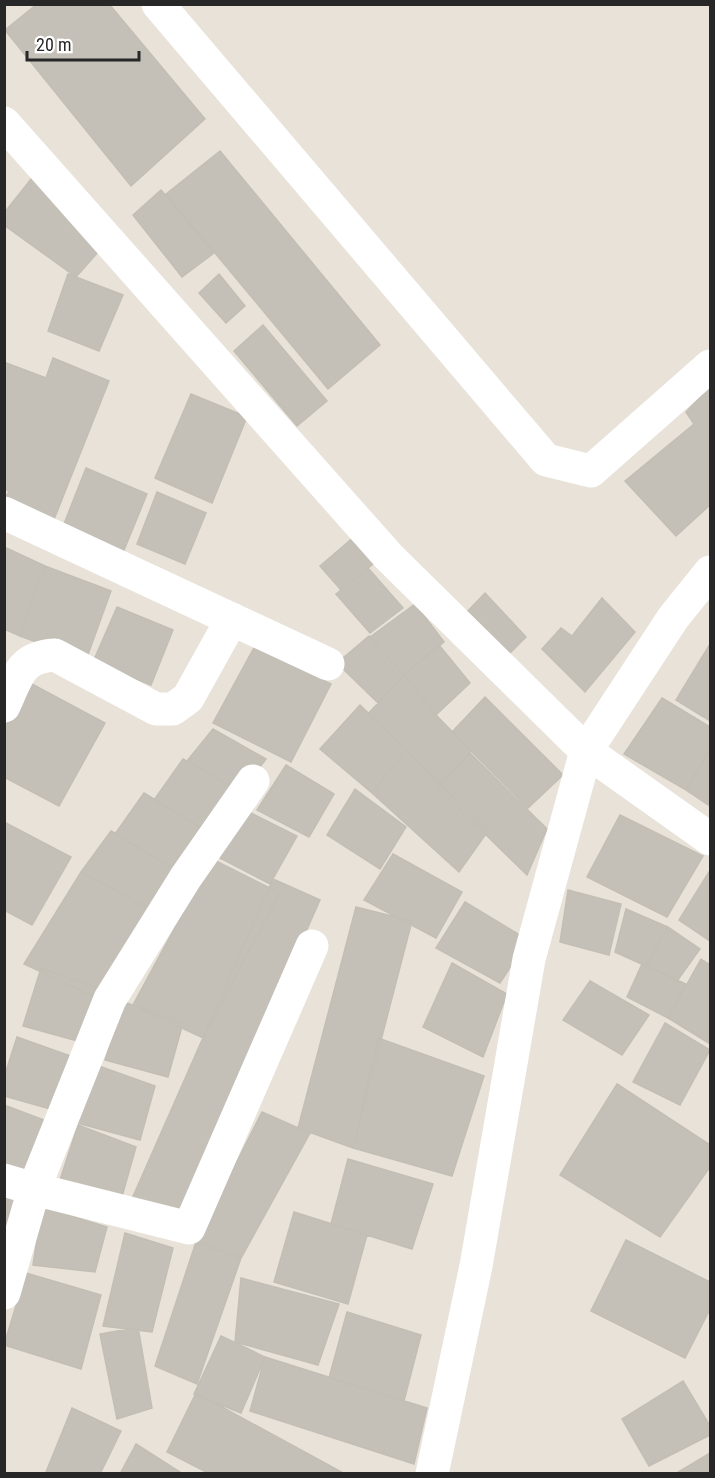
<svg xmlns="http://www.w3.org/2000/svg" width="715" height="1478" font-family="'Roboto Condensed',sans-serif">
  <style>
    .building { fill: #c4c0b8; stroke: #c3beb4; stroke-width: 1.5 }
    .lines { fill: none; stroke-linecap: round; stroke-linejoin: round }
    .minor { stroke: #fff; stroke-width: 33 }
  </style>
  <rect width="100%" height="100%" fill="#e8e2d9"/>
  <path class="building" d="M37,4H109L205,119L131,186L5,30Z
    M220,151L380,345L328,389L166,194Z
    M32,178L99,251L76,277L4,225V213Z
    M161,190L214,253L182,277L133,215Z
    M68,274L123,295L99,351L48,331Z
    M219,274L245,306L226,323L199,293Z
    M263,325L327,401L297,426L234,351Z
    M53,358L109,381L51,527L4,501L9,491L4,489V362L46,378Z
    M710,387V505L676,536L625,481L694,424L686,412Z
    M191,394L247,417L212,503L155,478Z
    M86,468L147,494L122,555L62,529Z
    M157,492L206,513L185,564L137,544Z
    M355,536L378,560L341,590L320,566Z
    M4,547L45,566L20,636L4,629Z
    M45,566L111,591L86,660L20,636Z
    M368,568L403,608L370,633L336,594Z
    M485,593L526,637L507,656L465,614Z
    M602,598L635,632L585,692L542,649L561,628L572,636Z
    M415,604L444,642L404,675L370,637Z
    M117,607L173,630L151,685L93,662Z
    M369,636L404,675L378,703L337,663Z
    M256,644L331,684L291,762L213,723Z
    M710,644V721L676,700Z
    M439,645L470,683L436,715L404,675Z
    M404,675L436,715L471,751L441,783L368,714Z
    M30,683L105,723L59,806L4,777V729Z
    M485,697L563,775L528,808L452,732Z
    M662,698L710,727V750L686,790L624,754Z
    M360,705L406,750L372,793L320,749Z
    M213,729L266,759L241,792L187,761Z
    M710,749V806L686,790Z
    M406,750L488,831L459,872L372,793Z
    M470,753L547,829L527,875L438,788Z
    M183,759L241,792L212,834L154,800Z
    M286,765L334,794L309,837L257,810Z
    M355,789L406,827L380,869L327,835Z
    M144,793L210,833L179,872L115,834Z
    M247,811L297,836L270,884L218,857Z
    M620,815L703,856L667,917L587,877Z
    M4,822L71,857L32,925L4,910Z
    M111,831L179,872L152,910L81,872Z
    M393,854L462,892L436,938L364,900Z
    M212,859L280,893L203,1038L133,1005Z
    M81,872L152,910L97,998L24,964Z
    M709,872L710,873V941L679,920Z
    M273,879L320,900L181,1214L131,1201Z
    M568,890L621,904L609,955L560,942Z
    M465,902L528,940L500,983L436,948Z
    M356,907L412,921L353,1148L298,1128Z
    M626,909L668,927L646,966L615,952Z
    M668,927L700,949L677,981L646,966Z
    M701,959L710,965V1044L668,1018Z
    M452,963L507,994L483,1057L423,1027Z
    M642,964L686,984L668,1018L627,997Z
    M41,968L100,989L85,1043L23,1026Z
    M590,981L649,1015L622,1055L563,1020Z
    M124,1002L183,1023L168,1077L105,1060Z
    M665,1023L710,1050L680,1105L633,1082Z
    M17,1037L76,1058L61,1112L4,1096V1077Z
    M378,1038L484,1076L452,1176L353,1148Z
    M96,1065L155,1086L140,1140L77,1123Z
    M617,1084L710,1145V1167L660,1237L560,1175Z
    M4,1105L49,1122L34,1175L4,1167Z
    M262,1112L310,1133L241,1258L196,1242Z
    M78,1125L136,1147L121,1200L59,1183Z
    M348,1159L433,1184L412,1249L331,1224Z
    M4,1187L23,1192L4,1242Z
    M42,1207L107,1227L95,1272L33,1265Z
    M294,1212L367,1235L348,1304L274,1282Z
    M125,1233L173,1248L152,1332L103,1326Z
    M626,1240L710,1282V1309L685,1358L591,1311Z
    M196,1242L241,1258L197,1384L155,1366Z
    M26,1273L101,1295L81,1369L4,1345Z
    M241,1278L339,1304L318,1365L235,1342Z
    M347,1312L421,1335L404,1401L329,1378Z
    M138,1327L152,1408L117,1419L100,1334Z
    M221,1336L265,1357L241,1413L194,1394Z
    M265,1357L427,1408L414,1464L250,1411Z
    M683,1381L710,1426V1435L649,1466L622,1419Z
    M196,1393L200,1395L345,1474H210L167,1452Z
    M72,1408L121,1431L100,1474H51L46,1472Z
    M136,1444L183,1474H120Z
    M710,1453V1474H675Z"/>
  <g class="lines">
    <path class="minor" d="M158,4L546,460L591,471L710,366
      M4,123L389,557L586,751L710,839
      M4,513L328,664
      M4,706C18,676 20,657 55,655L156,709H173L188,698L232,619
      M4,1180L34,1189L189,1228L312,946
      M4,1293L34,1189L110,999L186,877L253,781
      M432,1474L476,1266L529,959L586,751L673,618L710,572"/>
  </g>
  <rect width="715" height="1478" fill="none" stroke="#272727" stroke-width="12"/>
  <path d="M27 51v9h112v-9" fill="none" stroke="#272727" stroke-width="3"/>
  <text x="36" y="51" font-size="18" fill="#272727" stroke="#ffffff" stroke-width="4.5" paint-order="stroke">20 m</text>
</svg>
